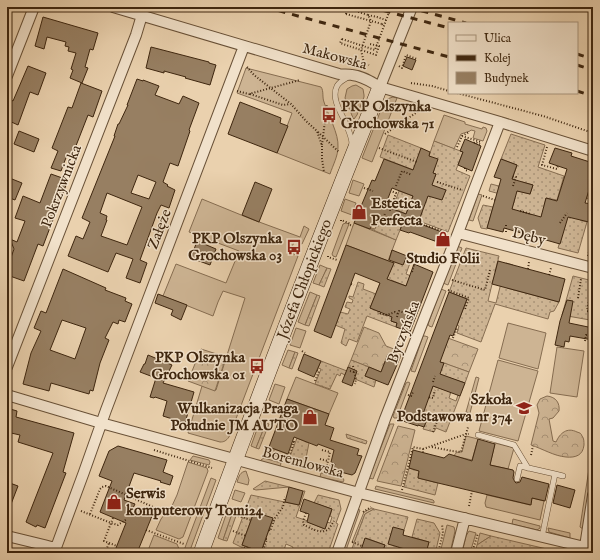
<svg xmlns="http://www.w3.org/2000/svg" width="600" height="560" font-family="'IM FELL English',serif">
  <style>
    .grass { fill: #cdb493; stroke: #866d51 }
    .forest { fill: url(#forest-crowns); stroke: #866d51 }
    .garden { fill: url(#garden-dots); stroke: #866d51; fill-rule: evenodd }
    .building { fill: #977f62; stroke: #3e260f; fill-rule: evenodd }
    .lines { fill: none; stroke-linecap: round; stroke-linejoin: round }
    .lane-casing { stroke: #695137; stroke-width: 6 }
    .street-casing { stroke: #695137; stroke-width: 12 }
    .secondary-casing { stroke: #3e260f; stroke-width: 16 }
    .path { stroke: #3e260f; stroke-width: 2; stroke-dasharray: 1 2; stroke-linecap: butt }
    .lane { stroke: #f1e1ca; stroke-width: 5 }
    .street { stroke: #f1e1ca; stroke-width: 10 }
    .secondary { stroke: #f1e1ca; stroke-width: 15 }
    .rail { stroke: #3e260f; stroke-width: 3; stroke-dasharray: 7 7; stroke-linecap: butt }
    .path-bridge { stroke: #3e260f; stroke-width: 2; stroke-dasharray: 1 2; stroke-linecap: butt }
    .labels { text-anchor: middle; stroke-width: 3; stroke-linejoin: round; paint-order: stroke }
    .street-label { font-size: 15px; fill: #3e260f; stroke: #f1e1ca }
    .poi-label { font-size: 15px; font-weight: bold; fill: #3e260f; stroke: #f1e1ca; text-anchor: end }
  </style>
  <defs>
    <pattern id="forest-crowns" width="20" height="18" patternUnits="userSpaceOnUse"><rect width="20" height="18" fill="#cdb493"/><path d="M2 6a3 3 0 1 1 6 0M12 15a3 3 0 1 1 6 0" fill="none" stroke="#a89276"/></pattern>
    <pattern id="garden-dots" width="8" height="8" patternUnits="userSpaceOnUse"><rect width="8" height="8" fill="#cdb493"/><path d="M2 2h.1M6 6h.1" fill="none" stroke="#a89276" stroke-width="1.8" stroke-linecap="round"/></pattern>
  </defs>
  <rect width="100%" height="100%" fill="#ead1ae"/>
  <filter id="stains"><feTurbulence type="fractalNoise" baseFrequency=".005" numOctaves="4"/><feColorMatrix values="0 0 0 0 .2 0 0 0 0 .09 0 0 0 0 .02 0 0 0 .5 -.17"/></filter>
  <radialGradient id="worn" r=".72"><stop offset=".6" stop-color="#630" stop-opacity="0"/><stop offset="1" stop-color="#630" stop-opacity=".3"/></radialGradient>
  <path class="grass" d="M246,68L321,87C324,91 322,97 324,102C328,115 339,134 338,147C338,156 333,165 330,174L277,153L292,113L237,93Z
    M356,85L363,89L364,95V97L357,115L354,119L353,118L345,98L347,89L352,86Z
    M393,97L397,98L372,162L362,158L384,102L387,99Z
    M444,115L465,122V124L482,129L483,127L486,128L487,131L483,141L473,138L475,131L471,130L470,131L461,134L454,149L434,141Z
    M353,180L364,184L359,196L349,193Z
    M478,194L482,195L473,221L469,220Z
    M202,199L251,219L300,237L304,226L309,229L302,244L294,242L290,252L298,256L229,437C226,441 224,442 220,442L188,433L202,386L216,390L245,298L223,291L218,302L213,316L163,296L176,264L226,283L238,254L239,251L189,232Z
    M345,199L356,203L352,215L341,211Z
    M346,223L349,224L336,257L333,256L332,254L343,224Z
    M354,223L396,240L388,261L346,245Z
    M457,246L462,248L448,285L443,283Z
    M320,265L327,268L319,285L313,283Z
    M441,289L446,291L432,327L429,326L428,324Z
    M310,292L317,295L305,325L298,322Z
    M508,323L546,333L538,369L499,358Z
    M296,328L306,331L300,348L290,345Z
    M423,336H425L428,337L415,372L411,371Z
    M557,347L584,351L577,397L550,393Z
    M288,350L295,352L289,368L282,365Z
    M498,360L538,371L518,441L479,431Z
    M296,377L338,393L329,414L287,399Z
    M476,377L479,378L470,413L466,412Z
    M408,382L410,383L397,418H394L393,416L406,383Z
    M275,384L285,387L279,404L269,400Z
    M260,421L266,423L256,448L251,446Z
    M390,424H394L373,479L369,478Z
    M466,436L478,439L472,460L454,456C456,452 457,452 462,452Z
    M495,443L514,448L508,469L490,465Z
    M593,443V464L583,529L580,527Z
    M193,456L209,460L210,462L209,465L190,460Z
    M264,458L281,463L280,467L260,462L261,460Z
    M188,462L207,468L208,471L183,537L179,539L156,530L161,519L169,508H171L177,495Z
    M246,471L249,480L248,485L237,482C239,476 240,472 246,471Z
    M321,473L342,477L344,480L343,482L320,477Z
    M211,478L216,480L189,553H183Z
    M376,486L433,500L434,501V503L375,489Z
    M235,490L245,493L241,502L232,499Z
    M487,495L530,505L532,498L544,501L540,520L486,507L485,503Z
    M372,508L374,509L365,514L354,543L352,542L364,512Z
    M228,509L233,511L223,540L218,538Z
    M357,509L360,510L345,553H341Z
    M513,519L540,526V528L537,530L512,524Z
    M447,525L454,527L455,531L450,553H440Z
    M548,528L570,533V538L549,532Z
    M469,531L476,533L470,553H462L466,536Z
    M480,533L491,536L477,545Z
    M154,535L177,544L179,549L177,553H147Z"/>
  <path class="forest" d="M364,327L379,333L386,346L402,352L400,358L388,354L381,372L351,360Z
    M434,333L478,349L469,372L440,362Z
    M201,349L226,357L215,391L188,381Z
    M547,396C556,397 560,403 559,411L553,418L549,419L553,441L556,442C560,433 567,427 577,432C580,433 581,433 582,436C584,438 584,442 584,445C583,455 576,458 566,457C554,456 543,449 531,445L539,413L537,405L540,399Z
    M398,426L415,430L401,486L377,481Z"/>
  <path class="garden" d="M511,134L545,145L538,167L564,176L557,200L546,198L544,206L550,207L583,208L580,220L587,222L578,253L558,248L565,225L511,212L515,198L489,191L491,184L530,194L533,185L522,182L520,186L511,183L517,165L501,159Z
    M388,135L421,148L416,171L380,157Z
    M434,141L463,152L456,170L470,176L448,232L419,221L422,212L418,210L432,176L435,177L436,174L433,173L429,156Z
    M593,177V194L590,199L586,198Z
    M399,191L413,196L406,214L398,210L396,214L390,212L394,199H396Z
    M483,205L493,207L487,229L481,228L478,218Z
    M381,215L393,218L392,221L402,225L396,240L371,229V228L375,229Z
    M466,248L499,256L495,272L501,274L493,280L488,301L496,303L506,263L513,265L507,288L559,302L554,311L550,312L548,319L495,304L481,342L457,333L459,326L457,325L467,299L449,292Z
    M404,261L410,263L406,274L411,276L406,286L391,280L384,297L376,294L370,308L378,311V313L387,316L395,313L393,315L391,321L397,323L396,327L367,316L357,342L349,339L346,346L341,343L345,329L335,325L340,312L348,314L350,309L345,307L347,302L352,303L353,300L349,298V296L353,297L358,282L364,284L363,289L376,294L384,272L389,274L394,262Z
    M327,268L331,269L324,287L319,285Z
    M573,276L593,281V301L590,320L562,315Z
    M317,295L320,296L309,326L305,325Z
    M295,352L298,353L292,369L289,368Z
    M351,360L369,367L365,376L376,380L374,387L348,376V367Z
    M321,361L347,371L345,375L341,373L340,376L337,374L330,389L315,384L321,369L318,368Z
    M444,363L469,372L465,383L450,378H435Z
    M433,386L451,392L449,398L456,401L458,395L460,396L446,432L436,428L434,432L423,429L428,417L421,414Z
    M266,423L269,424L259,449L256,448Z
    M346,434L367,441L366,444L347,438Z
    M297,438L309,443L305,463L289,459Z
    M269,447L288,454L286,459L267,453Z
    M409,468L419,471L418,478L438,483L435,495L404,487Z
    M265,481L289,487L256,490L253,489Z
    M303,491H305L296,517L308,521V522L325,529L327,522L330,523L332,517L330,516L332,509L314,503L318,495L339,500L341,509L336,523L338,524L328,553H291L293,547L286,544L283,553H250L247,550L233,543L251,495L299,505ZM254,512L273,519L261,552L242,545Z
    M374,509L408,517L397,553H388L383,551L385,545L366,538L360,553H355L351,551L365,514Z
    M233,511L237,513L227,541L223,540Z
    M417,519L434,523L440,533L436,550L427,548L429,542L412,537Z
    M491,536L564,553H475L477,545Z"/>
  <path class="building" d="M43,17L98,33L93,50L90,49L85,67L88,68L82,83L70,78L73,70L71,69L76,53L68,51L69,47L65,46L66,42L47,37L44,49L35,46Z
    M151,47L209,62V63L216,65L210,85L185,78L186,77L164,71V73L146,68Z
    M407,57L416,60L412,70L403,66Z
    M28,66L46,73L38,95L30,92L18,125L7,120V98L13,101Z
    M137,79L143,81V80L159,86L155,95L179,104L183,96L199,103L189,130L190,131L178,166L170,163L163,182L168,185L167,186L175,190L169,208L161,205L157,213L140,260L147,263L140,283L126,278L133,259L116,253L108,272L68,256L76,236L83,239L90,222L82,218L115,136H114L118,124H119L128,105H127ZM138,175L156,182L149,199L131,193ZM107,193L142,207L127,245L101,236L107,220H106L107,216L100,213Z
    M81,83L102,91L93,117L88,115L72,156L67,155L61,171L51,168L58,151L52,148L68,107L72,108Z
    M240,102L281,118L280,123L288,126L277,153L228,134Z
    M19,131L39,139L34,152L14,144Z
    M465,139L481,146L472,171L458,165L463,152L460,151Z
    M421,148L430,152L429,156L438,159L433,173L436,174L432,185L446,190L442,200L428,196L418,223L447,234L443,244L410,232L409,233L400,230L402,225L380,217L379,220L375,219L370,229L354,223L372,180L375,181L384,159L413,170ZM392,188L413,196L406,214L385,206Z
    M555,148L572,153L571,156L593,163V177L585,203L593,204V223L568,217L560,244L504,228L503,232L487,228L501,179L494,177L501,159L517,165L512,179L533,185L530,194L517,191L512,209L541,217L546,198L557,201L567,169L549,163Z
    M51,174L68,180L43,246L38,244L24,281L7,275V262L9,263L14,249L10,239L17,242L25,221L15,218L23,196L40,203Z
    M7,177L22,183L15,200L7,197Z
    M255,182L272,189L259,222L242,215Z
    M197,241L216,249L210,265L191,258Z
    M346,245L394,263L387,279L406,286L414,264L433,272L410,332L396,327L397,323L391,321L392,317L370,308L380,283L355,273L331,338L314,331Z
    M392,250L407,256L403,265L389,260Z
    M498,261L565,279L559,302L492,284Z
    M63,269L106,288L105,290L126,298L125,301L132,304L125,322L119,320L118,324L113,322L105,338L109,340L100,363L93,391L90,390L89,394L51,383L49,391L23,384L31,353L41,331L34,328L41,311L46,313ZM62,320L86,328L75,359L50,350Z
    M449,292L467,299L453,336L450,335L440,362L444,363L440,374L465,383L460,396L433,386L423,414L428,417L424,427L418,425V426L403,421L407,412L404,411Z
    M158,294L187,305L181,320L171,315L173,310L155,303Z
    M567,300L573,301L569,323L593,328V340L570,336L569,342L565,341L564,347L555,345L560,321Z
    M304,354L321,361L314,377L298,370Z
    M388,354L400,358L388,385L365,376L369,367L381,372Z
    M148,355L172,365L163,383L194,392L185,423L163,416L167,401L155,397L154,398L150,397L156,378L140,372L144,364H145Z
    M348,367L357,371L352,386L342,382Z
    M287,399L329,414L325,425L334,428L330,440L359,449L357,455L362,456L355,473L352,475L333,470L335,464L331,462L334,450L318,444L317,446L294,437L288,454L269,447Z
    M7,408L17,411L16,417L74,433L63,472L66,473L45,528L37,525L36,527L26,522L53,453L18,442L20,435L11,433L10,437L7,436Z
    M478,439L495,444L490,465L513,470L514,472L513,478L515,482L516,483L520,482L522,477L549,484L545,501L532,498L531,505L438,483L418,478L419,471L409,468L413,450L444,458L449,454L472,461Z
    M118,446L167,460L163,472L173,476L170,485L160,482L161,481L134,473L124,500L135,504L133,508L152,516L137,553H114L126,523L100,512L112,481L99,476L109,451Z
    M7,482L18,486L8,512H7Z
    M557,485L575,490L570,508L553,503Z
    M289,487L303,491L299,505L285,502Z
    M304,499L332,509L325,529L307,522L309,514L300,511Z
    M254,512L273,518L261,552L242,545Z
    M393,527L404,530L403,535L429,542L426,553H407L408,550L388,544Z
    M365,538L385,545L382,553H360Z"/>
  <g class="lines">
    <defs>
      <path id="lane" d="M350,76C345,79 340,81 337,86C330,100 344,116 348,129C350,134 352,139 352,144
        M478,435L514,445L528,468
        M555,474L563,476
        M517,479L520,466L555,474L542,537"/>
      <path id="street" d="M113,7L339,74C343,75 348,74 352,75C363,76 371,82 380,87L500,122L593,151
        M7,76L34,7
        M380,87L412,7
        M458,233L593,268
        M7,367L136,35L142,15
        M7,395L101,423L359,493L593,549
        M7,536L44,545L55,548
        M54,553L84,472L106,410L244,46
        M337,553L385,419L427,311L458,233L474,190L500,122
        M456,553L465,518
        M584,553L593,495"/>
      <path id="secondary" d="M201,553C258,397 318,241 380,87"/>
    </defs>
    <use href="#lane" class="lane-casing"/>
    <use href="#street" class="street-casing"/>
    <use href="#secondary" class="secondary-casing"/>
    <path class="path" d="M344,7L368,15L371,21L361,50L364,63L369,65
      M346,14L347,8
      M368,15L377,17L386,20
      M382,24L384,26
      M342,39L340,43L376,55L379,46L370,44
      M399,66L402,68L406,55L417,59
      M247,67L254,75L291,104L306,121L317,131L322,146V159L324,172
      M411,83L432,86L449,91
      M237,91L249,94L300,80
      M457,93L543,116L593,133
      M250,94L283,105L290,104
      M318,132L339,152
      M385,134L420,110
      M462,136L469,132
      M474,143L475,142L480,144
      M322,145L327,104
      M457,147L462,136L481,142
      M547,147L542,165L557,169L558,166
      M379,148L417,162L418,161
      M465,168V170L469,171
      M437,182L462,190
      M396,186L402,171L412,175
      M513,186L516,177L513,176
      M364,188L373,191
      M483,196L495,200
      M386,204L389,205L388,209L390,210L396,193L391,191
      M355,211L358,212
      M520,211L531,214V215
      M380,218L383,219
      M409,220L446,232
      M341,221V220L351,224
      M374,221L382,224L385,213
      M560,223L567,213
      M350,225L353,226
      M506,232V224
      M328,256V257L337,260
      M588,256L593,234
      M528,269L529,262
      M412,272L415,262
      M549,275L551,268
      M452,280L485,290L490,270
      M351,284L354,285
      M448,290L469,298L465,309L464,308
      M578,298L581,279
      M379,311V313L387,315L395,312L398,314
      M591,312L587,311L593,281
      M397,317L399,311L414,316
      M453,338L457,328V327
      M585,341L586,335H587
      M302,351L305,353
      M353,366L356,379L355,384
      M350,371L354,372
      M315,381L319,371L317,370
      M433,382L435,376
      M408,395L411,396L413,392
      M429,397L433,398L435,390
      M401,412L408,415
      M289,422L290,419
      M433,432L439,416
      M432,447L452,451L461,452L468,427
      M423,449L466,434H469
      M154,450L212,468
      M322,450L330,452L328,461
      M531,455L533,446
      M320,459L328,461L327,465L331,466
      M287,462L294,442H293
      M329,473L332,462
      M402,490L413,447L423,449V453
      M469,506L472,491
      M81,511L111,523L104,541L117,546
      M363,512L371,507
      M306,513L303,521L304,525C310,528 321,534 327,530C330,528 332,524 334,521
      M90,514L100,489L102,487L106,486L162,511
      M238,516L251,520
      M113,518L111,523L118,525L127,519
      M146,530L184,544
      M269,530L270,531L275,518L283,507L285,497
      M233,531L246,536
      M352,542L362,546
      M242,550L245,547L261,553
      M105,553L109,543
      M262,553L267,539H266
      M429,553H431
      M438,553L443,533L442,524
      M472,553L478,533"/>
    <use href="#lane" class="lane"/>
    <use href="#street" class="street"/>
    <use href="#secondary" class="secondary"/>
    <path class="rail" d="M265,7L449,57
      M370,7L449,28
      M408,7L466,23
      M577,54L593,59
      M577,65L593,70
      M577,91L593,96"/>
    <path class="path-bridge" d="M346,14L382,24
      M342,39L375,50L391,7"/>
  </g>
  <defs>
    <symbol id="bus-bare" viewBox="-9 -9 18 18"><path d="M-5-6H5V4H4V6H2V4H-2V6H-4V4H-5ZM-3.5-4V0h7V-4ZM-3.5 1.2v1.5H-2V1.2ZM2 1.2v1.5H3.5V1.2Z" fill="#8f2418" stroke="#f1e1ca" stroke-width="2.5" paint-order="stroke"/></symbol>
    <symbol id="shop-bare" viewBox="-9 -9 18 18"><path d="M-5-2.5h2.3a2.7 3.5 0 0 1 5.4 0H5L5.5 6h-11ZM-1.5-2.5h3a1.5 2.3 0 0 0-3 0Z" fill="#8f2418" stroke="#f1e1ca" stroke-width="2.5" paint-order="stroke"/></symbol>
    <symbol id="school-bare" viewBox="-9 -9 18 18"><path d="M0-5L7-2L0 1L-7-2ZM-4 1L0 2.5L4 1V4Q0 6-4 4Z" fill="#8f2418" stroke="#f1e1ca" stroke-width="2.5" paint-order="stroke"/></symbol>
  </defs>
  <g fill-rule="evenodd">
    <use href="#bus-bare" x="318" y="104" width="22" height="22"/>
    <use href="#shop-bare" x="348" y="201" width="22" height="22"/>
    <use href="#shop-bare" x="432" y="228" width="22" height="22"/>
    <use href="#bus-bare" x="283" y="236" width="22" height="22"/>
    <use href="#bus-bare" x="246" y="355" width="22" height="22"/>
    <use href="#school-bare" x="513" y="397" width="22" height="22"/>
    <use href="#shop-bare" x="299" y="406" width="22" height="22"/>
    <use href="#shop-bare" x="103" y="491" width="22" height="22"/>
  </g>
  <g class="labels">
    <g class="street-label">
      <text transform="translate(335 56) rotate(15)" y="5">Makowska</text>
      <text transform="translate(61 186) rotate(-69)" y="5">Pokrzywnicka</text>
      <text transform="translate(159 229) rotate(-69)" y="5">Załęże</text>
      <text transform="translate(529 236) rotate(14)" y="5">Dęby</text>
      <text transform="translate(304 279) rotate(-69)" y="5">Józefa Chłopickiego</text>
      <text transform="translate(403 332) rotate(-69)" y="5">Byczyńska</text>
      <text transform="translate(303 462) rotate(15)" y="5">Boremlowska</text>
    </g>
    <g class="poi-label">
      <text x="341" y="111" text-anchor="start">PKP Olszynka<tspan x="341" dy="17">Grochowska 71</tspan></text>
      <text x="371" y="208" text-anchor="start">Estetica<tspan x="371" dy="17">Perfecta</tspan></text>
      <text x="282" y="243">PKP Olszynka<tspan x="282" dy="17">Grochowska 03</tspan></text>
      <text x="443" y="263" text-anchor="middle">Studio Folii</text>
      <text x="245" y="362">PKP Olszynka<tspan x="245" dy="17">Grochowska 01</tspan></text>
      <text x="512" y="404">Szkoła<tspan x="512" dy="17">Podstawowa nr 374</tspan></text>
      <text x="298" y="413">Wulkanizacja Praga<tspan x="298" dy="17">Południe JM AUTO</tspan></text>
      <text x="126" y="498" text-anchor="start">Serwis<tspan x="126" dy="17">komputerowy Tomi24</tspan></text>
    </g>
  </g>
  <rect width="600" height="560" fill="none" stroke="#ead1ae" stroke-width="24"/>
  <rect x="8" y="8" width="584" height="544" fill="none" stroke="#3e260f" stroke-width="2"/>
  <rect x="12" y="12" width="576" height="536" fill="none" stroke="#3e260f"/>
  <rect x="448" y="22" width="130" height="72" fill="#f1e1ca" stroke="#a9967f"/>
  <rect x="456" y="35" width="20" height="6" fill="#f1e1ca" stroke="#a9967f"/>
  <text x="484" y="42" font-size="12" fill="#3e260f">Ulica</text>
  <rect x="456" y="55" width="20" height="6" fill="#3e260f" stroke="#a9967f"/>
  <text x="484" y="62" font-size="12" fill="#3e260f">Kolej</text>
  <rect x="456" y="72" width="20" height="12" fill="#977f62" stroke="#a9967f"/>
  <text x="484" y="82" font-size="12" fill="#3e260f">Budynek</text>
  <rect width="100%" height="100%" filter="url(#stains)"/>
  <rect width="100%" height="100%" fill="url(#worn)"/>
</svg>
